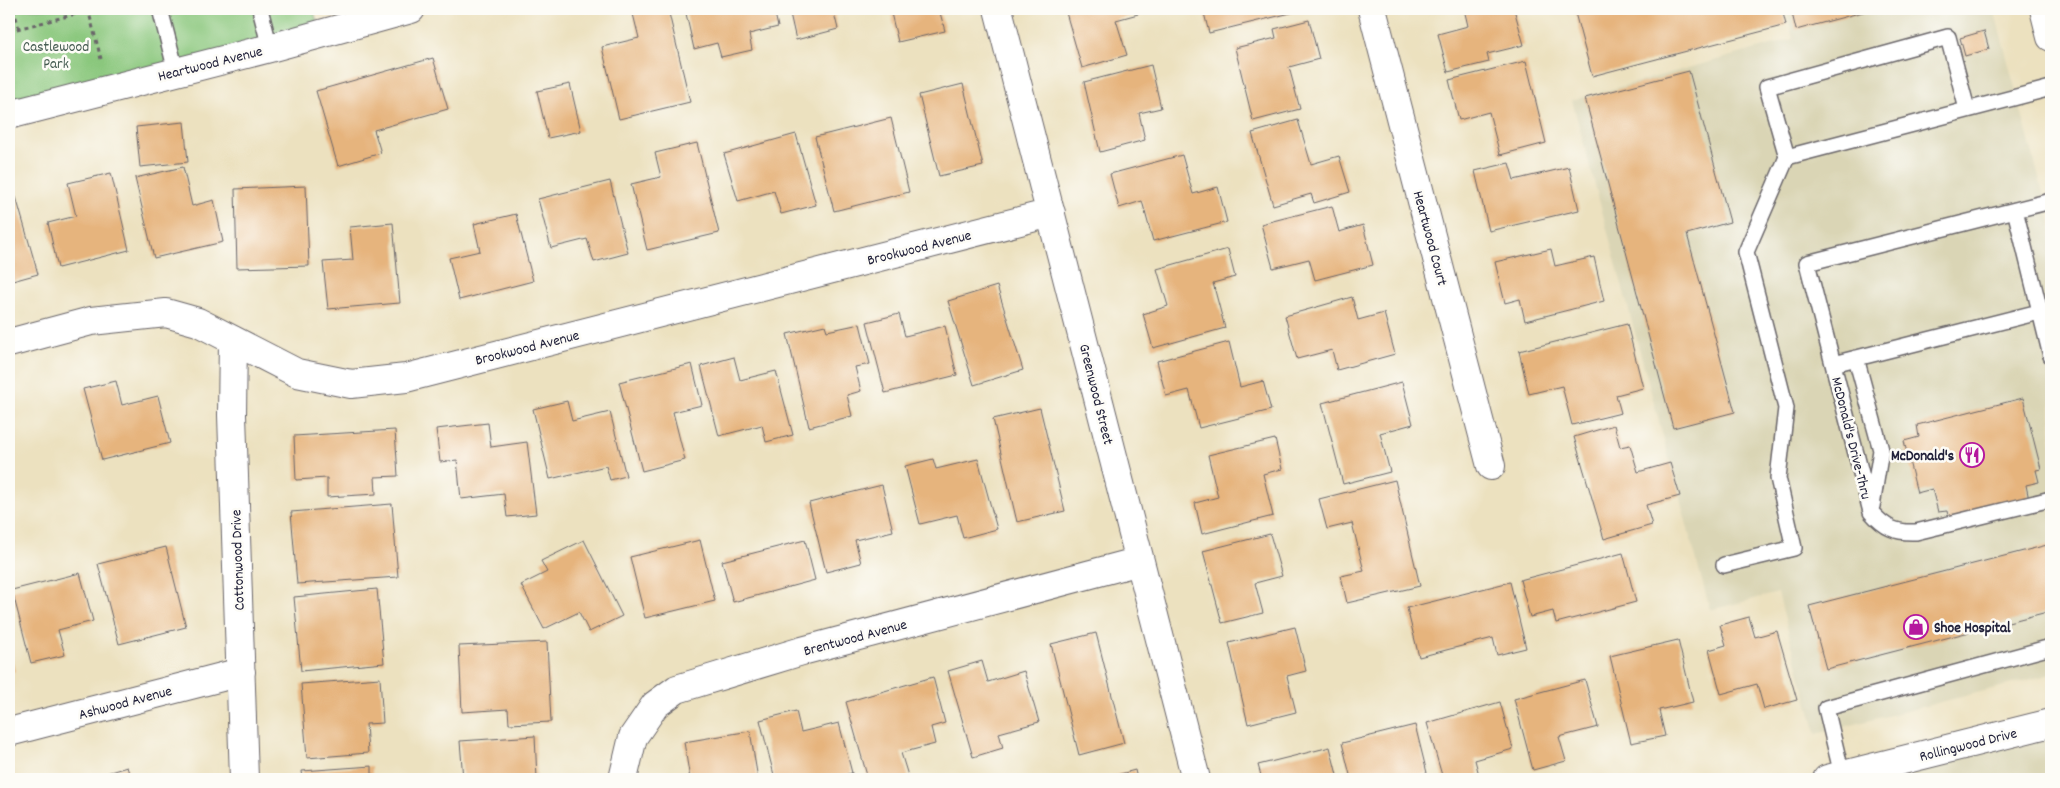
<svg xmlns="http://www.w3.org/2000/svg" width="2060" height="788" font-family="Dekko,sans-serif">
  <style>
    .built { fill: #dad5b5 }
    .green { fill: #8ac77d; stroke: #56745c }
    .building { fill: #e6b47d }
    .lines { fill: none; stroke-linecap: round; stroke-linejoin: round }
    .lane-casing { stroke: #696569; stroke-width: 18 }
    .street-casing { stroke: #696569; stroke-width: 30 }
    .secondary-casing { stroke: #696569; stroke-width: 30 }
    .path { stroke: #696569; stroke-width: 3; stroke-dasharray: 4 4; stroke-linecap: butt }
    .lane { stroke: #fff; stroke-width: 15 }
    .street { stroke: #fff; stroke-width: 28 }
    .secondary { stroke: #fff; stroke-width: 28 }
    .labels { text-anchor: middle; stroke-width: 5; stroke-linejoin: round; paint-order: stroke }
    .park-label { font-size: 15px; fill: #465c52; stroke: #fdfcf7 }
    .street-label { font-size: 15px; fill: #22223b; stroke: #fdfcf7 }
    .poi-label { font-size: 15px; font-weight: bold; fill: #22223b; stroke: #fdfcf7; text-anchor: end }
  </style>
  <rect width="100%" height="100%" fill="#fdfcf7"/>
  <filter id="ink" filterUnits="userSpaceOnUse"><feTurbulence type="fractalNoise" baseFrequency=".02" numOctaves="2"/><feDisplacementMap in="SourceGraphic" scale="10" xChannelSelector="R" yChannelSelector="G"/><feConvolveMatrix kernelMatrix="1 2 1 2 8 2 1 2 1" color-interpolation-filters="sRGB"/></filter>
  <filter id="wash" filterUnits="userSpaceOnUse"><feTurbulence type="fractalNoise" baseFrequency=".0096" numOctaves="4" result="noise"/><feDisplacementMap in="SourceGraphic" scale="20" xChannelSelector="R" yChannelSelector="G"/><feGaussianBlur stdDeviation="1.12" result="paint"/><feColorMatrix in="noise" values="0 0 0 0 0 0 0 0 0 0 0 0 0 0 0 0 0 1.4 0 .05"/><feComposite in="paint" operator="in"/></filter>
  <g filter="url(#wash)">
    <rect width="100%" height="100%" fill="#ece1bf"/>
    <path class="built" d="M1786,9H1994L2051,223V674L1816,734L1778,593L1710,610L1572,100L1793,39Z
      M2051,722V779H1827Z"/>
    <path class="green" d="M9,9H313L321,34L9,115Z"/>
    <g id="blocks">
      <path class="building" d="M656,9H668L690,102L619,119L602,47L639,38L633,14Z
        M685,9H774L778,27L749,34L752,50L721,57L717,43L694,49Z
        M789,9H833L838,29L796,40Z
        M890,9H939L945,31L898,42Z
        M1065,9H1137L1138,14L1116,20L1127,55L1082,68Z
        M1203,9H1307L1209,33Z
        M1464,9H1514L1524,45L1487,54L1489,62L1448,72L1438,34L1468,26Z
        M1574,9H1782L1786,25L1592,76Z
        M1791,9H1874L1796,30Z
        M1309,20L1319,59L1289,67L1300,109L1253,121L1235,48L1276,38L1274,29Z
        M1984,31L1989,49L1965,56L1960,38Z
        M433,58L448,109L374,130L381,153L338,166L316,91Z
        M1526,61L1546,143L1500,155L1489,112L1459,120L1449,80Z
        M1151,65L1161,108L1139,113L1145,140L1100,152L1084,82Z
        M1689,71L1730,222L1687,234L1735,412L1673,428L1585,98Z
        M570,84L581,131L548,138L537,91Z
        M963,84L983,166L939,176L919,95Z
        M891,118L909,192L834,211L815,137Z
        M1298,120L1311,164L1339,156L1350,192L1314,203L1311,194L1273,205L1252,133Z
        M184,122L188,162L140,167L136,127Z
        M796,134L816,205L781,214L774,191L738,201L724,154Z
        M697,143L719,233L647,250L631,184L661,177L655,153Z
        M1182,155L1193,194L1218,187L1227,222L1153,241L1142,201L1119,208L1110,174Z
        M1509,163L1514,180L1569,167L1579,210L1489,231L1475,171Z
        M183,167L192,206L214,200L223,242L154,258L135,178Z
        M111,173L129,250L58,268L48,223L76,216L68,183Z
        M610,181L628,253L594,262L587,239L551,248L538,199Z
        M306,186L309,266L237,268L235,189Z
        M16,197L38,274L9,282V199Z
        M1332,206L1339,232L1363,225L1373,265L1315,280L1309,259L1273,268L1261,224Z
        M516,214L533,281L459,300L449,258L480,251L474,224Z
        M393,223L400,303L328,309L323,262L353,260L350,227Z
        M1228,249L1235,277L1213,283L1225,328L1153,348L1143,314L1168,306L1157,269Z
        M1551,249L1555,266L1594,257L1604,301L1525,321L1520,299L1505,303L1495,262Z
        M997,286L1023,370L974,385L948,301Z
        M1352,297L1358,320L1384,313L1395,354L1337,370L1332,350L1297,359L1285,316Z
        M899,314L905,336L945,326L957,375L885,393L867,322Z
        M860,324L870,364L855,367L861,391L847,395L852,416L809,427L787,334L825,325L827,331Z
        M1627,324L1643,388L1616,395L1621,413L1572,425L1562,386L1529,394L1519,351Z
        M1229,342L1240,387L1263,381L1271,410L1199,428L1189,390L1166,396L1157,361Z
        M734,357L740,380L776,371L793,435L766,442L762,425L719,436L701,366Z
        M692,364L702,405L673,412L685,460L642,471L619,382Z
        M116,381L122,405L158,396L170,443L102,460L83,389Z
        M1402,382L1413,424L1380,433L1390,472L1343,484L1322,403Z
        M2023,398L2041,469L2036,470L2039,482L2026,485L2029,500L1949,522L1947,511L1938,512L1932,489L1917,493L1904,441L1919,437L1917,425Z
        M567,401L572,421L610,412L626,476L610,480L606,466L550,479L533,409Z
        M1040,408L1065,511L1017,522L993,419Z
        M488,423L491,447L527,442L536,514L507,517L504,494L461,499L457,460L440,462L436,429Z
        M1614,425L1620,447L1630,445L1638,472L1670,463L1680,496L1646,505L1652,525L1604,539L1574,437Z
        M395,430L398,476L375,477L376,494L327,497V478L296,480L294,436Z
        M1275,439L1282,469L1263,474L1273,516L1202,534L1195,503L1218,497L1208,455Z
        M933,459L936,469L978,459L997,529L963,538L957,515L920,524L905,466Z
        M1395,480L1420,586L1347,603L1341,576L1364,571L1352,523L1327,529L1319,499Z
        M882,485L893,531L855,540L861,563L826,572L809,503Z
        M392,504L398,577L297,584L291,512Z
        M1270,534L1282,576L1255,583L1263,613L1222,623L1203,551Z
        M584,540L622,616L589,632L579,612L544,629L521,585L547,572L541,561Z
        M700,540L715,601L645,618L630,557Z
        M805,540L815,580L733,602L722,561Z
        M2051,544V611L1826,669L1809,606Z
        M166,547L186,627L119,644L98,564Z
        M1623,553L1636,602L1556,623L1553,611L1530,617L1520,580Z
        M80,573L93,621L58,630L65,655L31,663L12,590Z
        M1510,582L1526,648L1497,655L1493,638L1419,657L1407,608Z
        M377,589L384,663L301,671L294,597Z
        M1749,617L1755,637L1777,631L1797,700L1764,709L1757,684L1721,694L1709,650L1726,645L1720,625Z
        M1295,627L1306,671L1287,676L1296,712L1248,724L1229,643Z
        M1096,633L1124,743L1079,755L1051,644Z
        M1678,640L1693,702L1659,710L1665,736L1631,743L1610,656Z
        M547,642L551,722L509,724L508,709L462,712L459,646Z
        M9,649L15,671L9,673Z
        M982,661L988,682L1024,671L1039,722L999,733L1003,748L973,757L948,671Z
        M933,677L945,723L931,727L935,744L901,753L909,779H868L846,702Z
        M380,678L383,723L366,724L368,753L307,758L301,684Z
        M1585,680L1598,727L1559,737L1566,761L1533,770L1514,699Z
        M1500,702L1513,749L1475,760L1480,779H1443L1427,723Z
        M796,711L801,732L839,723L852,773L828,779H775L760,720Z
        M1415,725L1427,773L1402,779H1351L1342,743Z
        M750,731L758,779H690L684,742Z
        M535,736L537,779H463L460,741Z
        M1330,747L1338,779H1262L1258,765Z
        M372,766V779H303L302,771Z
        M127,767L131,779H93V777Z
        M1135,770L1137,779H1102Z"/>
    </g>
  </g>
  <g filter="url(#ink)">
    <use href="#blocks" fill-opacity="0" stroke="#696569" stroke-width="1"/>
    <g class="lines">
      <defs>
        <path id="lane" d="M160,9L176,71
          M260,9L270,48
          M1787,157L1767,87L1948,37L1967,109
          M2051,201L1807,263L1871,512C1885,528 1896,533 1916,532L2051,499
          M2015,210L2051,356
          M1856,358L1881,450L1872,506
          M1833,364L2051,309
          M1724,565L1794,548L1778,478L1786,408L1746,252L1787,157L2051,88
          M1843,779L1826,708L2051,647"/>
        <path id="street" d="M998,9L1196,779
          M1372,9L1491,466
          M9,115L270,48L411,9
          M233,340L232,415L244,779
          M9,343L91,321L166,313L198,322L297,373L351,384L406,378L1051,213
          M9,732L241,672
          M623,779L633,737L655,705L677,689L802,651L1140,561"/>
        <path id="secondary" d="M2044,9L2051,37
          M1827,779L2051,723"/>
      </defs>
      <use href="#lane" class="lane-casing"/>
      <use href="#street" class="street-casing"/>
      <use href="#secondary" class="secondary-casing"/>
      <path class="path" d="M14,9L19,29
        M88,9L101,59
        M9,31L96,9"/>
      <use href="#lane" class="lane"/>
      <use href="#street" class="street"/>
      <use href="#secondary" class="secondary"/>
    </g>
  </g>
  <defs>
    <symbol id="restaurant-ring" viewBox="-11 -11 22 22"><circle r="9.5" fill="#fdfcf7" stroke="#b5179e" stroke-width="1.5"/><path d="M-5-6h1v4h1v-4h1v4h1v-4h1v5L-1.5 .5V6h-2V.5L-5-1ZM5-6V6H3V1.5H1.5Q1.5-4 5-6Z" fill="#b5179e"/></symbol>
    <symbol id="shop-ring" viewBox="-11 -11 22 22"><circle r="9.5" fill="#fdfcf7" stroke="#b5179e" stroke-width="1.5"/><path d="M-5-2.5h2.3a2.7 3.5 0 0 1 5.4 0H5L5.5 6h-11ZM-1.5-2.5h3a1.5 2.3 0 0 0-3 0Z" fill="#b5179e"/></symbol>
  </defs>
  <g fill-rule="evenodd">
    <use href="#restaurant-ring" x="1958" y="441" width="28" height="28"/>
    <use href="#shop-ring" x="1902" y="613" width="28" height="28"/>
  </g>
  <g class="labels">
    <g class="park-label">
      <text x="56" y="51">Castlewood<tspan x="56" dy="17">Park</tspan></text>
    </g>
    <g class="street-label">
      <text transform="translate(210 63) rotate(-14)" y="5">Heartwood Avenue</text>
      <text transform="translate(1431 238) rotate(75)" y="5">Heartwood Court</text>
      <text transform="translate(919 247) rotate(-14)" y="5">Brookwood Avenue</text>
      <text transform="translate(527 347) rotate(-14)" y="5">Brookwood Avenue</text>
      <text transform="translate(1097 394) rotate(76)" y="5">Greenwood Street</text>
      <text transform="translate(1852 438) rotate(76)" y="5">McDonald's Drive-Thru</text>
      <text transform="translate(237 560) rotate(-92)" y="5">Cottonwood Drive</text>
      <text transform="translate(855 637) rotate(-15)" y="5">Brentwood Avenue</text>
      <text transform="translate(125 702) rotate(-15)" y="5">Ashwood Avenue</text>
      <text transform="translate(1968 744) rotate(-14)" y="5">Rollingwood Drive</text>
    </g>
    <g class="poi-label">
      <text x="1954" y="460">McDonald's</text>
      <text x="1934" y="632" text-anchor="start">Shoe Hospital</text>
    </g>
  </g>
  <rect width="2060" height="788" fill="none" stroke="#fdfcf7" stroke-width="30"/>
</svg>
